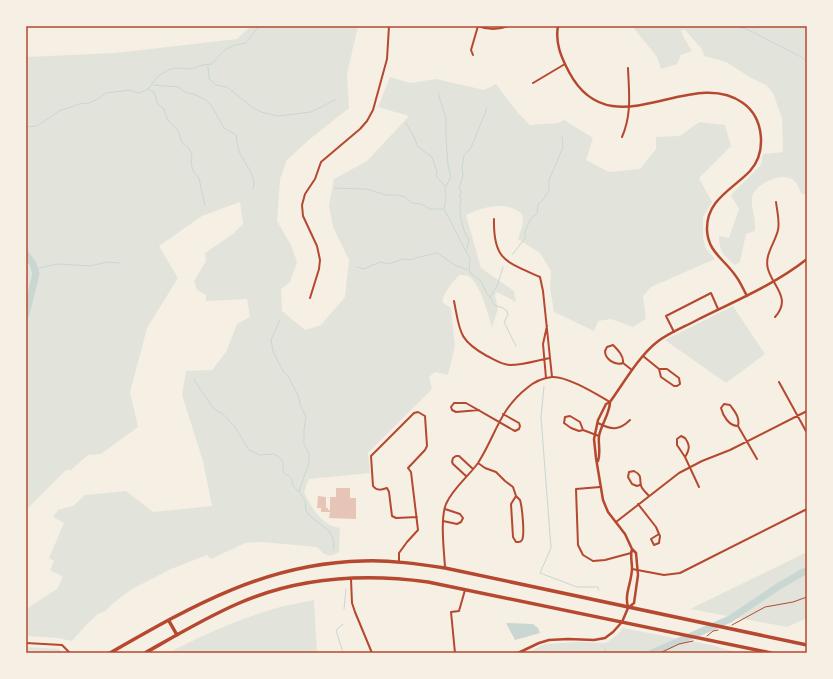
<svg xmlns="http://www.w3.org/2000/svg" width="833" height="679" font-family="Merriweather,serif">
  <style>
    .green { fill: #e2e4dc }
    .water { fill: #c9d6d2 }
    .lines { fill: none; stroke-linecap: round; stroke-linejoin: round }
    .stream { stroke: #c9d6d2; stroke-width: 1 }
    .river { stroke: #c9d6d2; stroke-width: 7 }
    .building { fill: #e6c5b7 }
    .path { stroke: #b5482f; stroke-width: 1 }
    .minor { stroke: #b5482f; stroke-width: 2 }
    .tertiary { stroke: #b5482f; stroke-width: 2.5 }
    .trunk { stroke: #b5482f; stroke-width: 3.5 }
    .neatline { fill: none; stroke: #b5482f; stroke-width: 1.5 }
  </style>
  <rect width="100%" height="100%" fill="#f6efe4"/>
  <path class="green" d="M251,26H358L347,74L349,108L310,139L287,160L280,179L277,221L291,245L297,262L290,282L281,289L282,311L305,330L321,325L345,297L349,260L333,227L329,206L334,179L367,161L409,116L378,107L390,77L410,83L436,79L484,90L496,84L519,114L530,125L558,123L564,120L593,138L586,160L609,172L640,169L656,149V137L680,136L699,122L725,125L731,146L699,178L712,202L703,217V238L706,249L715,259L651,287L643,296L646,319L633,327L611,319L598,321L594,331L554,312L550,287L551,271L540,253L518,239L523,223L522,214C506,200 483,207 466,215L481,268L514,291L516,302L497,292L495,295L498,309L492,327C488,314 481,288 472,279C469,275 464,275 460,275C451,283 445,291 442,302L451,308L455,346L448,375L435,372L429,377L432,389L368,453L370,473L309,479L304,492C312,508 321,525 340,528L339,552L331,556L324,554L317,547L262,542L245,543L211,559L207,555L171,569L132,589L112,604L106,611L98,614L85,626L72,641L58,638L26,636V609L57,589L63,577L50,570L54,561L49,558L64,523L53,517L58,510L73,506L85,495L126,491L153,512L212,506L203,461L182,395L186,371L212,370L226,352L237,324L250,317L247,299L206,301V295L197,290L194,281L206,261L205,253L233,234L243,224L240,202L202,216L159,246L178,278L147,328L145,336L130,392L138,427L101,454L88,455L71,470H66L26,510V57L115,53L237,39Z
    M632,26H807V195L801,193C799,188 797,183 793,180C782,171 755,184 752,197C751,204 753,209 754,216C755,221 755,226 755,231L746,234L740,262L735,265C723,255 719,252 719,236L729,238L739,209L731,195L761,165L763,154L783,152L782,118L773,93L766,85L751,78L726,62L704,56L702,49L685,30H681L683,36L692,51L681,55L677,64L661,69L657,57Z
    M733,306L765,354L726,383L665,340Z
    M807,552V618L787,627L690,609Z
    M314,600L317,653H168C201,636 236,620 273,609C286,605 301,603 314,600Z
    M623,628L711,645L740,653H527L545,644L578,642L606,643L617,635Z
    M26,647L59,649L63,653H26Z"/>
  <path class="water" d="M506,623L533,624L538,628L540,633L515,640Z"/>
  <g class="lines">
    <path class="stream" d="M735,26L749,30L801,57L807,62
      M208,66L209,79L216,85L227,87L252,107L261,112L277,116L311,112L335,100
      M153,85L178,87L185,92L196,95L206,100L211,105L224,128L236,135C237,142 238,151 242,157C247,167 257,177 253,189
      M148,89L154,92L158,105L163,108L168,120L179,132L181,140L183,144L188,147L192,155L191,163L193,171L199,178L205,206
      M438,93L446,118V137L448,166L451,177L445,188L446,197L444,209L470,259L469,270L470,273L481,281L487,294L490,297L494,305L503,308L507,311L508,315L504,322L516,346
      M406,123L414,137L418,147L432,157L437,172L436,176L445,186
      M26,127L37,126L59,111L79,104L89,103L96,100L106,93L123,91L129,90L139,93L144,91L148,89L158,76L168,70L176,68L192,69L202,65L212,64C224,49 227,46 246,43L259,26
      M335,188L367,189L386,195H397L405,197L412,203L421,204L430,209H443
      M467,249L469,240C462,230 458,211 461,199L459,195L462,193L459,188L463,176L462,168L464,155L471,148L487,108
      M512,255L526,237L524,234L531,218L537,214L538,204L543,200L549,190V180L563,147L562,136
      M357,267L364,269L380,262L388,264L404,259L411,260L415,258L437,253L455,265L468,270
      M35,270L43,267L58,264L90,266L107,262L119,263
      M490,297L497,286L503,267
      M280,320L271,340L273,351L283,371L288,376L298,395L300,404L306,417L304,430V445L309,453V463L299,491L305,501L306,511L311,517L329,531L333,538L334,550
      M194,380L214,409L223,414L235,427L249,450L260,455L274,454L280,458L283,463V472C290,479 291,473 293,486L298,491
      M544,386L541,417L551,548L540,573L577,587H598L599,590
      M344,609L346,589
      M605,648L606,653
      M343,653L336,630L343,624"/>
    <path class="river" d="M26,254L33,264L36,274L26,314
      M652,653L730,619L779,586L807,570"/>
  </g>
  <path class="building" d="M336,488H350V498H356V519L329,518L330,512H321V508H317L318,496L326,497V508H328V510H330V497H336Z"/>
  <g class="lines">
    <path class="path" d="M732,625L765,607L793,602L807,597
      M707,636L713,631L718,630
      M660,653L679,644L693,641"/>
    <path class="minor" d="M478,26C488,30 498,30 508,26
      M473,55L471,50L478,26
      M533,83L565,64
      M622,137C632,114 629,93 628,68
      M494,219C493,260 506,262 540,277L543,291L552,377
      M310,298L319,269L320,260L317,246L303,216L302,205L305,194L315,179L321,162L360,129L367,121L373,110L387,59L389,26
      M454,301C460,331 458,340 487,356C495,360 502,365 510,365C524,365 538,360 550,358
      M775,317C792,298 773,287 768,269C764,255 775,243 778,230C780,221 777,211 776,202
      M674,332L666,316L711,293L718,309
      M643,356L659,369L661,377L674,386H677L680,384L679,378L667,369H659
      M623,363C615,366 605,359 605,351L607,347L613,345C618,350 624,356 623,363L632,370
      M546,378L543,344L547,326
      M779,382L807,433
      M479,410L456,412L452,410L451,407L454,403H466L513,430L515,431L519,429L520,426L519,423L503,414
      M598,423C611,430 619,431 630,420
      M738,426C729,426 723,416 721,408L724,404L730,405C735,412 740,417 738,426L757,459
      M583,430L580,422L570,416L565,417L564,423L571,428L579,431L583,430L599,436
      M685,457C690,449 690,445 685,438L681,436L677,439V445L685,457L699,487
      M478,463L485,468L496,472L505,481L513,487L516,496L520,500C522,506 525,535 522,540C520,543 519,542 516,542L513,537L511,504L516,496
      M466,476L453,464L452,462L453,458L456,456H459L473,469
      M640,485L637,486L632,484L628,477L629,472L634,471C643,476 639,478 641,485C641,489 647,493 649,496
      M600,487L576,489L578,545L583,555L593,561L605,560L631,553
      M638,504L656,527L659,534L651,539L654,545L659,543L660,536L659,534
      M443,521L457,524L461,522L463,518L460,514L445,509
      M616,522L679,473L702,461L730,450L807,411
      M399,562V553L407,542L418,530L411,472L408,468L425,450L427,446L425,416L418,412L414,413L371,456L373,486C377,491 381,490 387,488L389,492L392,516L396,518L417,517
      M445,567C444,550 440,519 446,504C453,488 468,477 478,463C496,435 499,410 527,388C534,382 542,378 552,377C567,376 596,394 610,402
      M632,569L664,575L680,573L807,509
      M351,579L352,603L355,612L372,653
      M26,643L62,645L70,653
      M455,653L451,612L459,611L465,590"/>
    <path class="tertiary" d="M558,26C555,43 561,57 569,72C611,151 690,65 743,103C764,118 767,152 750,171C733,189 706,200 707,230C708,252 724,259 735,275C740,281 743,289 747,296
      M598,461C601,453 598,444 599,436C601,425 610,413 610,402
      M628,607C624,594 632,582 632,568C632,562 630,555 632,549
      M518,653L539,643L549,640L568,639L594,640L605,638L613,632L622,622L628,608L634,603L638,575L636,553L632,549L625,534L608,512L603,500L596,458L594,439L598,420L606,404L610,402C623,384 639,356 657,342C668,333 684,327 697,320C735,301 774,285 807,259"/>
    <path class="trunk" d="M169,621L177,635
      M110,653C192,606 266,563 363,561C391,560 418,564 445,568L807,645
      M145,653C175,636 205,618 237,604C298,577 362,573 428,582L771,653"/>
  </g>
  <rect width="833" height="679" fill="none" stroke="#f6efe4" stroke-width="54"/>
  <rect x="27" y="27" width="779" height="625" class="neatline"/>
</svg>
